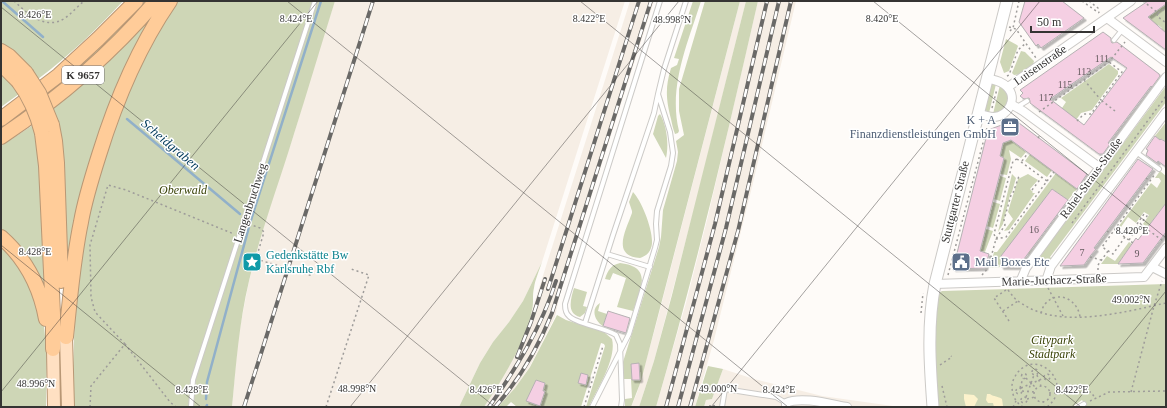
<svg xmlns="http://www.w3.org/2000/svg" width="1167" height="408" font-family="'Times New Roman',serif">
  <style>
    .built { fill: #f6eee5 }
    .green { fill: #ced6b6 }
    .sand { fill: #fcf2cc }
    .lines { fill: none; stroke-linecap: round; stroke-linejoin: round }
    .stream { stroke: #91b0c9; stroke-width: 2.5 }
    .building { fill: #f5cfe3; stroke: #b5b1b3; fill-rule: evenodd; filter: url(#shadow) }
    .lane-casing { stroke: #cccac7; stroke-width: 6 }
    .street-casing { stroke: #cccac7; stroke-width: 10 }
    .secondary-casing { stroke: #cccac7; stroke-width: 13 }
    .primary-casing { stroke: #b89775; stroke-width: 14 }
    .highway-casing { stroke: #b89775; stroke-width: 16 }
    .path { stroke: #9e9c9a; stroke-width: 1.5; stroke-dasharray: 2 3; stroke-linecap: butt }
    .lane { stroke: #fff; stroke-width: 4 }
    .street { stroke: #fff; stroke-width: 8 }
    .secondary { stroke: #fff; stroke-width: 11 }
    .primary { stroke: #ffe0c2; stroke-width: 12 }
    .highway { stroke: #fc9; stroke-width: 14 }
    .rail-casing { stroke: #6a6967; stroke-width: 4 }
    .rail { stroke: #fff; stroke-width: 2.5; stroke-dasharray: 8; stroke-linecap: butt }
    .highway-bridge-casing { stroke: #b89775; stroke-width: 16; stroke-linecap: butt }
    .highway-bridge { stroke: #fc9; stroke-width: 14 }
    .ticks { fill: none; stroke: #353433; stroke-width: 1; stroke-opacity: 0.45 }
    .labels { text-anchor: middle; stroke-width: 3; stroke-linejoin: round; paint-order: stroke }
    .number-label { font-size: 10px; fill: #655b5f }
    .shield { fill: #fff; stroke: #727170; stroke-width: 1 }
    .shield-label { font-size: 11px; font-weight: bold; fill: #353433 }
    .street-label { font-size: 12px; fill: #353433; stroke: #fff }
    .service-label { font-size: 12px; fill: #4e5e75; stroke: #fff; text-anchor: end }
    .park-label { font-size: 12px; font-style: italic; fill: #394206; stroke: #fff }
    .culture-label { font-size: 12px; fill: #0d838f; stroke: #fff; text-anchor: start }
    .water-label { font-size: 13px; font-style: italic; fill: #00395a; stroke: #fff }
    .ticks-label { font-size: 10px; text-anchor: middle; fill: #353433; stroke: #fff; stroke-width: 3; stroke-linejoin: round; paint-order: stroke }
  </style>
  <defs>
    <filter id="shadow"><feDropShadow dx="2.5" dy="2.5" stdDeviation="0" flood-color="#0004"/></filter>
  </defs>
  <rect width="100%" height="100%" fill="#fefbf8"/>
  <path class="built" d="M335,1H625L542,262L523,301L509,322L493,342L480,363L459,407H232L238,338L249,281L269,207L294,134L318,52Z
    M630,1H654L560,294L555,317L530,366L515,388L498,407H484L511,361L528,323Z
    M740,1H746L696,202L654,361L639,407H631L637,393L656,325Z
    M758,1H796L752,187L714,340L695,407H656L686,303L708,216Z
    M723,369L754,379L822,396L900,407H704L706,400L712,399Z"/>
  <path class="green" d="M1,1H123C97,29 69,56 38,79L1,45Z
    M142,1H147L106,46L50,94L1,130V126Z
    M175,1H335C321,45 308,90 294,134C279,183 261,231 249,281C239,323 236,365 232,407H74L73,371L75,309L89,205L127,89Z
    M693,1H701C688,43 668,86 679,131L678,133L675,134C673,129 672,124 671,119C666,99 665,88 671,68L677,65L679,59L674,58Z
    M705,1H740L641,381L631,407H625V399L632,398L631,379H624L623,362L659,247L661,237L663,210L677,161L678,152L676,141L684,135L679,111V89Z
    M746,1H758C727,137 695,273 656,407H639L654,361L672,295Z
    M1146,3L1166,4V33L1161,29L1162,28L1158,25L1157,26L1135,10Z
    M155,13L125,73L67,291L56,117L53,109C91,79 122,49 155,13Z
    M1006,39L1017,45L1018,46L1009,71L1004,73L1000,62Z
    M1021,51L1025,52L1034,61L1033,65L1022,74L1014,75L1012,73Z
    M1109,64L1118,71V74L1092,110L1081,113L1076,120L1062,108L1066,102L1061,98Z
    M1,72L19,94L1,107Z
    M994,83L996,84L989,113L984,109L991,84Z
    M1000,85C1008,91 1012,104 1002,110C1000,112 996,113 993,114Z
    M1166,86V102L1050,257L1053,260L1048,266L1029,267L1043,251Z
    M660,114C667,126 669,145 666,158L653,134L658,116Z
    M1166,122V142L1162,139L1160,140L1155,136Z
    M33,125L38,138L46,294L1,232V146Z
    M1011,140L1026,152L1021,158L1009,150L1011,159L1007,175L1000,174L1004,158L1000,156L1003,143Z
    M1030,154L1052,170L1047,177L1025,161Z
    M1160,171L1166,176V203L1150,224L1161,238L1143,224L1149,215L1144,212L1136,223L1128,217L1121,227L1119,226L1151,183L1157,188L1161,181L1159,178H1155Z
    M1056,173L1077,189L1068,200L1052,189L1039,207L1055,218L1048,226L1020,233L1035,244L1029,254L1013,241L1001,256V267L990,268L994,252H997Z
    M1012,174L1016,178L1012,192L1010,195L1003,224L998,232Z
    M1028,174L1038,180L1030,189L1033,192L1032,193H1035L1009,230L1004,231L1013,219L1008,212C1011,200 1015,191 1018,179Z
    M1000,176L1006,178L1000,201L994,199Z
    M633,192C642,201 656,236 651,248C649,254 645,256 640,258C611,256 626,230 632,213V211L629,202Z
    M993,202L1000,204L993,228L987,226Z
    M986,229L993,231L985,252L980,251Z
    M1,242L21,264L39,304L44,326L47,355L46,407H1Z
    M1129,242L1132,244L1118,264H1101L1107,256L1115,261Z
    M542,262C539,271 535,280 534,288C532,295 534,303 532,310C527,340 501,382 484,407H459L480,363L493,342L509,322L523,301Z
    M620,263C654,267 640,290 633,311L617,307L626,278L613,273L610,280L605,279C608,270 611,265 620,263Z
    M1166,284V407H1084L1086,406L1082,400L1072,407H937L934,346L937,294L942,291Z
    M574,288L587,292L583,306L587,307L585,313L580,317C566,314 571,298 574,288Z
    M600,303L598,311L607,314L603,326C595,321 590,309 600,303Z
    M557,315L566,320L604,332L612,339C617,359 597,389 589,407H586L605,346L604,344L601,343L581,407H517L511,402L506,407H498L515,388L530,367Z
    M708,366L723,369L712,399L706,400L704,407H695Z"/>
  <path class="sand" d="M964,394L974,395L978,399L974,407H966L964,399Z
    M987,394H990C994,397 998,396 1002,399L1003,406L1006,407H994L993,403H988L986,400Z"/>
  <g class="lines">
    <path class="stream" d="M2,1L43,37
      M127,119L240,214
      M206,399L207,382L250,223L321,1
      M206,407L207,405"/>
  </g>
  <path class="building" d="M1025,1H1062L1084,18L1041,48L1038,44L1036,46L1019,22Z
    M1148,1H1166V4L1148,17L1166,33V50L1123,18Z
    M1103,32L1111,38V41L1112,43L1117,42L1159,74L1160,76L1152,87L1151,86L1108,143L1110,144L1103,154H1099L1030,103V101L1029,98L1024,99L1020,96L1023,93L1020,90ZM1111,57L1127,68L1084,125L1050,99Z
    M1015,120L1087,174L1077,189L1011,140L1003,143L1000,156L1004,158L980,251L989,254L985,268L953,269L988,130Z
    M1155,136L1160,140L1161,139L1166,142V167L1158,161L1157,163L1146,155L1148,150L1146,149Z
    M1138,159L1153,169L1094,248L1096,249L1091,255L1084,265L1060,266Z
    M1052,189L1068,200L1018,267H1001V256Z
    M1166,203V232L1143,263L1118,264L1136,238L1138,240Z
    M608,311L630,318L626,333L603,326Z
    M639,363L640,380H632L631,364Z
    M581,373L588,375L586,385L578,383Z
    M536,380L545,383L543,391H545L540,406L526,401Z"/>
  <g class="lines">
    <defs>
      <path id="lane" d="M1114,40L1122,30
        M1017,107L1027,101
        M1136,152L1159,169
        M607,254L650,267
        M585,323L613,235L654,113L658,94
        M191,407L193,380L315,1
        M592,407L629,334L655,248L657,240L656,224L657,211L671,166L673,153L670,132L658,94L664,69L686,1
        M621,407L622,400L620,344L616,335C604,327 576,324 569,316C565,313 565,308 565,304L660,1
        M722,407L725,389L776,397L786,403
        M1079,407L1084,404"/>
      <path id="street" d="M1107,18L1166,62
        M1008,87L1131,1
        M1011,104L1023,111L1099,167
        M978,113C983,115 989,117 994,117C1009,116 1018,98 1007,87C1002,81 994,80 987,78
        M1152,267L1166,274
        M1046,281L1051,266L1166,112
        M1020,282L1026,268L1166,77
        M935,284L1144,277L1166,248
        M786,407V403C801,396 830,404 847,407"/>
      <path id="secondary" d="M933,407C930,367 927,324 935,284L1007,1"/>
      <path id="primary" d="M66,337L68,407
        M53,349L54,407"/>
      <path id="highway" d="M1,51L9,56L26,73
        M1,64L18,81
        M1,119L59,75L98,39L136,1
        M52,125L55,141L57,163L61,281
        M42,133L46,166L53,314V349
        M1,137C58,99 111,54 156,1
        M1,237C26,259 40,286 46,319
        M66,337C70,299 73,260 81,222C85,199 92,177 99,155C116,100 137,49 170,1"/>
    </defs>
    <use href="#lane" class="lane-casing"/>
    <use href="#street" class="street-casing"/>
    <use href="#secondary" class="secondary-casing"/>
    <use href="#primary" class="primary-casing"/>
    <use href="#highway" class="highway-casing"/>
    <path class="path" d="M14,1C28,14 46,31 65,18C72,13 78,6 84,1
      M1082,1L1099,13
      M1089,1L1098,8L1099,13
      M1143,1L1158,13L1157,16L1166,23
      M1158,13L1166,8
      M1009,27L1016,29L1036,58
      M1010,31L1013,28L1019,1
      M1007,76L1009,75L1018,50L1026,43
      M1084,80L1101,100L1122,72L1109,62
      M992,108L997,89
      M1039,112L1109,62L1125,42
      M1077,121L1084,114H1091L1101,100L1115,111
      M1038,138L1041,134
      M1017,159L1047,181L1006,237L996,239L994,234L1013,161Z
      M1022,161L1028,153
      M1146,178L1150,181
      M1047,181L1054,172
      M1032,190L1042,177
      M1126,205L1131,208
      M1072,223L1166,96
      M249,224L260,228L264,232L256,259L253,263
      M1137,224L1144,214L1147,216L1140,224
      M1115,230L1133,243
      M1107,231L1111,234
      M1119,232L1122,228
      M1125,237L1113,254L1102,247L1155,174
      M1129,240L1140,224L1163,241
      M1090,257L1101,260
      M256,259L313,276
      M1098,270V265L1108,251
      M948,275L988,124
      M982,275L988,268L996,239L1005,225L1004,220L1011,195L1013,193L1019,176
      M1048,288L1063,316
      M1006,290L994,298L1009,321
      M1008,290C1012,295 1015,300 1021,303C1059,330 1124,312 1166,303
      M1003,311L1018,301
      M921,313L923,293
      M1041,313C1042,310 1043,306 1045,304C1058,289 1078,300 1080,317
      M125,344L95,312L91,297L90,245L108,185L126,190L234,234
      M940,365L952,357L951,356
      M1032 372a3 3 0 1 1 6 0a3 3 0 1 1-6 0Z
      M1021.5 376a2.5 2.5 0 1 1 5 0a2.5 2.5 0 1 1-5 0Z
      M1044 377a3 3 0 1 1 6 0a3 3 0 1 1-6 0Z
      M1037,375L1041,386
      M1026,378L1036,388
      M942,386L947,407
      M1034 394a8 8 0 1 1 16 0a8 8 0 1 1-16 0Z
      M1020,388L1023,378
      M1021,388L1044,378
      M1016 391a3 3 0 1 1 6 0a3 3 0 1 1-6 0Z
      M1022,391L1034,392
      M1131,392L1154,306L1162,281
      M1049,393L1091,392L1095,398
      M1026,397L1034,375
      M1021 400a3 3 0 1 1 6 0a3 3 0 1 1-6 0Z
      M1027,399L1035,397
      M1043,401L1044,407
      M1090,401L1109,392L1166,391
      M90,407L91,386L125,344L170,402L176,407
      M326,407L369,275L351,269
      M584,407L603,346
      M710,407V405L716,406
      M1013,407L1016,401
      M1023,407C1015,402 1012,395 1012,386C1012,381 1015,376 1018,372C1039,348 1075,385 1047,407"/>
    <use href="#lane" class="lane"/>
    <use href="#street" class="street"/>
    <use href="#secondary" class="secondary"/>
    <use href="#primary" class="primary"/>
    <use href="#highway" class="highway"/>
    <defs>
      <path id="rail" d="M548,289L639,1
        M517,357L531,322L545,279
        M244,407L373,1
        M489,407C517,367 541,328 556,281
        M495,407C520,379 538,348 552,313L651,1
        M666,407L715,224L767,1
        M678,407L726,228L779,1
        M690,407L738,231L791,1"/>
    </defs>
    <use href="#rail" class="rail-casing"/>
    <use href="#rail" class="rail"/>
    <defs>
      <path id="highway-bridge" d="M26,73L39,93L52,125
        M18,81C30,97 37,113 42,133"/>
    </defs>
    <use href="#highway-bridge" class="highway-bridge-casing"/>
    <use href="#highway-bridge" class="highway-bridge"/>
  </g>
  <path class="ticks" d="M287,1L788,407M580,1L1081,407M873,1L1166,238M1,7L495,407M1,245L201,407M1,392L318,1M350,407L679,1M711,407L1040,1M1072,407L1166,291"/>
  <defs>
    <symbol id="office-square" viewBox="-11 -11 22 22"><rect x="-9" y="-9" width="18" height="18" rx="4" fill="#5c6f8a" stroke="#fff"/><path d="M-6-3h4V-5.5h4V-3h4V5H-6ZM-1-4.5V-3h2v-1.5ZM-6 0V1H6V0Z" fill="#fff"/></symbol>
    <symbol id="sight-square" viewBox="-11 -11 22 22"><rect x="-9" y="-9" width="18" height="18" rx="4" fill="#0f9aa8" stroke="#fff"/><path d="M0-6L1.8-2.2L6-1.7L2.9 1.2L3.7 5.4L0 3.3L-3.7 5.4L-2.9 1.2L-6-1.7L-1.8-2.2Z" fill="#fff"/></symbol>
    <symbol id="civic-square" viewBox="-11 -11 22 22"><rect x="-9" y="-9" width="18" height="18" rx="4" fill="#5c6f8a" stroke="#fff"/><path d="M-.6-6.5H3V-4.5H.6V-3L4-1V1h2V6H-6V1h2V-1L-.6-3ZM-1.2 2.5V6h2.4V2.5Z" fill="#fff"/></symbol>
  </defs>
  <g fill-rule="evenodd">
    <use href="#office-square" x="999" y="116" width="22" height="22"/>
    <use href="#sight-square" x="241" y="251" width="22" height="22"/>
    <use href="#civic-square" x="950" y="251" width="22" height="22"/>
  </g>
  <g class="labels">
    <g class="number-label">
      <text x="1102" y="62">111</text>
      <text x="1084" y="75">113</text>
      <text x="1065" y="88">115</text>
      <text x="1046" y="101">117</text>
      <text x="1034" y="233">16</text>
      <text x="1082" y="256">7</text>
      <text x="1137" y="257">9</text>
    </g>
    <rect class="shield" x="62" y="66" width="42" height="18" rx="3"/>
    <g class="shield-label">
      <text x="83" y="79">K 9657</text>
    </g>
    <g class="street-label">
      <text transform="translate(1040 65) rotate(-35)" y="4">Luisenstraße</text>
      <text transform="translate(1091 178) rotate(-54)" y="4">Rahel-Straus-Straße</text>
      <text transform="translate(955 202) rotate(-76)" y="4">Stuttgarter Straße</text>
      <text transform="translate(250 203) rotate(-72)" y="4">Langenbruchweg</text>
      <text transform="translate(1054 280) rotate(-2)" y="4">Marie-Juchacz-Straße</text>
    </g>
    <g class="service-label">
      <text x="996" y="124">K + A<tspan x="996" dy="14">Finanzdienstleistungen GmbH</tspan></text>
      <text x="975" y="266" text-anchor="start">Mail Boxes Etc</text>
    </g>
    <g class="park-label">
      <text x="183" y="194">Oberwald</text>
      <text x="1052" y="344">Citypark<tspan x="1052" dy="14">Stadtpark</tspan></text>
    </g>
    <g class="culture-label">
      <text x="266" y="259">Gedenkstätte Bw<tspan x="266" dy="14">Karlsruhe Rbf</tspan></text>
    </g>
    <g class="water-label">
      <text transform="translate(171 144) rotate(40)" y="5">Scheidgraben</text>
    </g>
  </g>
  <g class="ticks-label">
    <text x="35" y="18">8.426°E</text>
    <text x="296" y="22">8.424°E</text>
    <text x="589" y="22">8.422°E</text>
    <text x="882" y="22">8.420°E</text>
    <text x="672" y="23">48.998°N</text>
    <text x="1132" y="234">8.420°E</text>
    <text x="35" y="255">8.428°E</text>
    <text x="1131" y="303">49.002°N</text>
    <text x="36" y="387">48.996°N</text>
    <text x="357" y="392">48.998°N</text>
    <text x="718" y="392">49.000°N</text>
    <text x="192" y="393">8.428°E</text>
    <text x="486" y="393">8.426°E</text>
    <text x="779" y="393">8.424°E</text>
    <text x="1072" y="393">8.422°E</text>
  </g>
  <rect width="1167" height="408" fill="none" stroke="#353433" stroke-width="4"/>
  <path d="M1031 26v6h63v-6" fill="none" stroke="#353433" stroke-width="2"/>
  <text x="1037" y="26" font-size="12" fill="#353433" stroke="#ffffff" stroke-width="3" paint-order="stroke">50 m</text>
</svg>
